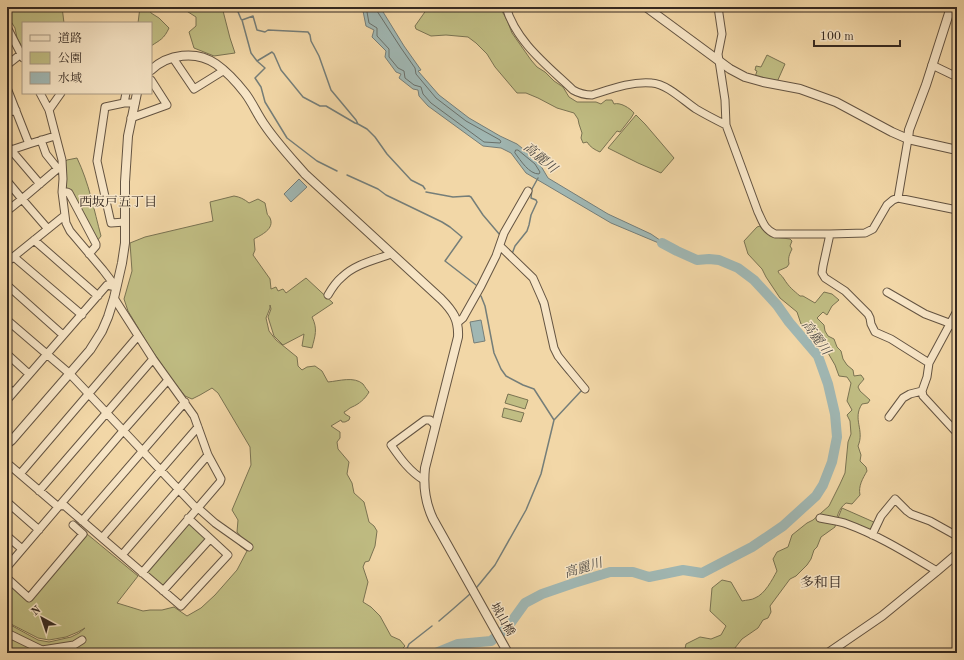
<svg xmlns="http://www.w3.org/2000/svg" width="964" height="660" font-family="'Old Standard TT','Noto Serif JP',serif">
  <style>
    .green { fill: #c0bd83; stroke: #7a7352 }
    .water { fill: #a0b7b3; stroke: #757e79 }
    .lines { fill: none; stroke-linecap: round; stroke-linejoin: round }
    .shore { stroke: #6a706a; stroke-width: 1 }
    .stream { stroke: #757e79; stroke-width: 1.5 }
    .river { stroke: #a0b7b3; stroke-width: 10 }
    .minor-casing { stroke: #645442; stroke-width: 9 }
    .tertiary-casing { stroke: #645442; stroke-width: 10 }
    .minor { stroke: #f7e5c6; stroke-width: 7 }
    .tertiary { stroke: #f7e5c6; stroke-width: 8 }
    .labels { text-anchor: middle; stroke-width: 3; stroke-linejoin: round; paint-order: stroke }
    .street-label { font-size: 12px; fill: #352921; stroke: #f7e5c6 }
    .water-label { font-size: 13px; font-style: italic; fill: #504c46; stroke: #f7e5c6 }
    .neighbourhood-label { font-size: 13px; fill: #352921; stroke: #f7e5c6 }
    .quarter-label { font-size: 14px; fill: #352921; stroke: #f7e5c6 }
  </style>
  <rect width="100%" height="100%" fill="#f2d7a7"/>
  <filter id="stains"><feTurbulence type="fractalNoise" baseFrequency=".005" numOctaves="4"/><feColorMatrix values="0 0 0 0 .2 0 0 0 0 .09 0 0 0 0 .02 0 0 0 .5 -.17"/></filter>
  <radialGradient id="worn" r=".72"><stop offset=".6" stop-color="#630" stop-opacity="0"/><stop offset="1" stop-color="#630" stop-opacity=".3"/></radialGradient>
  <path class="green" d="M7,7H62L64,23H23V48L17,38L15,28L7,15Z
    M140,7H148L151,13L159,18L169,28C164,39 160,40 151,46V23H138Z
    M178,7H222L230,38L235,53L214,56L194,48L189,32L196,26V17L185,10L178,9Z
    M430,7H500L503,13L507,20L512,33L531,60L537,67L545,72L554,81L563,87L569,97L577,102H596L601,104L606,100H612L614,104C620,102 630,108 634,113L631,118L620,132L617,131C611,138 606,145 600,152C595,150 590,147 587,142L583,143L581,138L582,133L579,124L578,119L574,113L557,108L538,98L526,93H517L495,67L487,54L476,43L468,37L446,35L431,36L416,29L415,26L427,9Z
    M767,55L785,64L777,82L755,77L757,71L755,70L756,66L761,67Z
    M636,115L645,124L674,158L661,173L638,163L608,148Z
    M77,158C89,183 94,210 101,236L97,241L66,188L65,162L67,160Z
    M234,196C240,197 244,199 249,203L258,199L265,203C266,206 266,210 267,213C268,217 268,214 270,218C275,229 261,235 254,239L255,250L253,255L270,279L271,289L276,287L278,291L283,289L286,293L306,278L333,303L312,317C318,329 315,336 312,348L302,346L304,334L283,345L274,336L268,317L271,309L270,305V308L266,318L269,331L276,340L297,357L298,366L302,370L307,367L315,366L322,371L328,382C339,381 354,376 363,384C365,387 367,390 369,392C365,399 359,404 352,407C349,408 347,411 344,412L345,414L350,417L349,420L345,422H342L341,420L331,426L340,432V438L337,442L338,449L349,462L347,474L352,483L354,493L364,502L369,522L374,526L377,531L375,546L369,561L365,562L363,567L368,582L363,602L371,607L380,616L391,636L400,640L405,646L398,653H7V623L38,640L49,642L71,637L79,633L85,628L78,632L66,637L49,640L38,638L7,622V581L29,601L87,534L138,576L117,603L143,611L150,610H162L174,607L187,616L201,608L215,595L237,570L247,551L239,545L242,538L237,532L238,520L232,510L251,465L250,447L218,393L212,388L200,395L192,399L185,396L171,378L149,346L128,311L124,299L132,271L130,243L145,237L213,221L210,202Z
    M760,226C768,238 776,237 790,239L792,241L790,246L792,249C789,255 788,258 789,264L787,267L778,271C779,275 782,275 784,279C789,287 793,290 800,296H803L815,303L824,292L832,294L839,300L832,306L827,315L823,312L817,318L824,325L825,331L828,336L834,339L837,347L841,351L843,359L847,365L853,370L854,376L861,375L864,379C862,382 859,384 858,387L860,391L870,400L868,403L862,404C852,419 865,430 858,446L861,455L860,461L866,467L867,471C863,478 858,486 860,495L852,504L846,503C838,509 837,517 835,527L821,537L817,547L814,550L811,559L807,565L796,576L790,579L770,606L771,612L768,618L763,620L758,628L742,639L731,653H684L686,644L700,637L711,639L721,635L726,626L710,611L712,588L722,580L731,582L742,601C746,600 752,600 755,598C765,594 772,580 777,571L773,559L777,552L788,547L792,535L807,523L813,520L829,506L840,484L845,473L848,442L851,434L850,421L847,415L852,410L847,401L851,383L847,377L839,376L835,365L824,346L810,330L801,324L797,312L780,298L766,277L762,269L748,254L744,241L757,227Z
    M508,394L528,400L525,409L505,403Z
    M504,408L524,413L521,422L502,417Z
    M842,508L876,523L871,533L838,518Z
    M190,524L205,537V539L163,587L147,574V572L188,525Z"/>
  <path class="water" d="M364,7H380L404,46L421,70L418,71L439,95L469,118L500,136L517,144L538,161L548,178L608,214L651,234L673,249L611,223L526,173L511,153L501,148L483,146L428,106L419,96L418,90L413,89L399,78L401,74L396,72L385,57L386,51L372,37L374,30L366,26L363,11Z
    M299,179L307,187L291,202L284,194Z
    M481,320L485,341L474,343L470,322Z"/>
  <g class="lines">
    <path class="shore" d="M368,7L367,12L369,23L377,28V36L389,49V57L398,68L404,71L405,78L414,85L421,87L423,94L431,103L484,142L500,143L501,142L500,140L466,121L436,98L416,74L415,68L401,48L377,11L376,7
      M516,150H518L535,164L540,172L539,174C529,174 521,161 515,153Z"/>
    <path class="stream" d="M236,7L241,19L242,20L253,16L257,30L265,32L268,30L308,32L310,35L311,41L319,56L331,90L356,120L358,124L367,129L375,137L387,154L411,180L423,186L425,189
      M242,20L251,53L257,61L265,68L255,78L261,87L265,102L287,138L317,161L337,171
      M257,61L272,52L274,54L281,70L303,97L320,106H326L355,123L358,124
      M347,175L378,189L386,195L442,222L450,227L462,237L445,261L476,285
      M426,192L453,197L469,196L471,197L483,215L500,235
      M512,254L515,246L527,231L529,225L531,215L537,202L536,200L531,198L532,189L538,178
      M481,296L485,306L494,353L501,369L506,376L523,385L534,389L554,420
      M539,301L542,309
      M558,362L567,373
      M477,587L495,565L526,510L541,474L554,420L582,390L581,389
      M439,621L453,609L470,594
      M405,653L409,644L432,626"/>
    <path class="river" d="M436,653L458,644L491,641L507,628L525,603L542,594L574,583L610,572H633L649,577L683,570L702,573L752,547L783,526L816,496L823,485L832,462L837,437L835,414L828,384L818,356L789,322L777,305L754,280L738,268L719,260L709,259L697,260L677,251L662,243"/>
    <defs>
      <path id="minor" d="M506,7C516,42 548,66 573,90C580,94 585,95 592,95C611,89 632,81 652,83C667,84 684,101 696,109C706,115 716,120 726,125
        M718,7L722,34L718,54L725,100L726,125L758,212C763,222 764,229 775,234H830L865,233L873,229L887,205L893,200L898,198L957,210
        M7,27L23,58
        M173,58L194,89L223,71
        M7,65L21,54
        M932,65L957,77
        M7,88L29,144L55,136
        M40,93L49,110L62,160L63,179L62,192L66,223L70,231L103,270L116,287
        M124,103L126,93
        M49,110L61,93
        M7,113L16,110
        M131,118L167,105L151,80
        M41,140L46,154L58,169
        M7,145L11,150L29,144
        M11,150L40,184
        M7,181L22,199L7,211
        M62,192H67L69,193L96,244V246L89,254
        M898,198L908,139
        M125,222L111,223L97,161L105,107L124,103H135
        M48,229L22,199L62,165
        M830,234L823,266L822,273L825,278L845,291L868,314L870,318L871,324L875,332L891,339L929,363
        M34,240L98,296
        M500,246L533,278L544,303L554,348L558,356L566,366L585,389
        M14,257L82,315
        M7,262L64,216
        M7,285L63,335
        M887,292L925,314L949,323L957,328
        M328,295C332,288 336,282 342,277C355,264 375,260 391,254
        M114,298L153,359L194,416L208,455L221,479L220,482L142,573
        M957,311L929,363L927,377L922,391L923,396L957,433
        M7,320L70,374L197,509
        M457,323L463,318L481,286L496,256L504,233L528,191
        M7,354L29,374
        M7,387L13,393
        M7,400L107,285L116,287
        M889,417L903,398L910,394L922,391
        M7,463L56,505L65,506L181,606L228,555L188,518
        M20,474L138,336
        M424,480C410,472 400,458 391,445L425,420H430L435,425
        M39,491L153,359
        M7,502L39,530
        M198,508L215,523L249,547
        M820,518C829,520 839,521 847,524C880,536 908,554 937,571
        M82,521L185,402
        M872,535L881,516L895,499L907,511L911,514L930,521L957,536
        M7,536L22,549
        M102,538L198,427
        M122,555L208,455
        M7,567L123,431L168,380
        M7,578L29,598L83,534L73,525
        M163,591L210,539
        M7,633L42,650L74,645L82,640"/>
      <path id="tertiary" d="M646,7L730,69L745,77L763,82L800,89L836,102L892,132L908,139L957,150
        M151,70C168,54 196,50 216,64C226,71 238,84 245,93C252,102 257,114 264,124C276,142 291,158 305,174L441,299C453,311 459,320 458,337L425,468C423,486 425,502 433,519L508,653
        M908,139L909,130L926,85L951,7
        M7,444L12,440L90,350L102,331L108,317L114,298L122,263L125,243V182L128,136L137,93
        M828,653L882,616L937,571L957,554"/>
    </defs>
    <use href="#minor" class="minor-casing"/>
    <use href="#tertiary" class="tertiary-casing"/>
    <use href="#minor" class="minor"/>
    <use href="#tertiary" class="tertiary"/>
  </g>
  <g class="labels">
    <g class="street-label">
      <text transform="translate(503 619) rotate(61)" y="4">城山橋</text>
    </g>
    <g class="water-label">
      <text transform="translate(541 157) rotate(40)" y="5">高麗川</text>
      <text transform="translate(817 337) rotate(54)" y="5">高麗川</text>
      <text transform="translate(583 567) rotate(-17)" y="5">高麗川</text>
    </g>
    <g class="neighbourhood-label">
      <text x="118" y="206">西坂戸五丁目</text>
    </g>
    <g class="quarter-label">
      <text x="821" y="587">多和目</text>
    </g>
  </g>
  <rect width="964" height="660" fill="none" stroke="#f2d7a7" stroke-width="24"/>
  <rect x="8" y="8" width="948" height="644" fill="none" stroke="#352921" stroke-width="2"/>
  <rect x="12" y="12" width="940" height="636" fill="none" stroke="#352921"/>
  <rect x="22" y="22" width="130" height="72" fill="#f7e5c6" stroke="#a99a84"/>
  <rect x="30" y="35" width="20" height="6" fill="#f7e5c6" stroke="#a99a84"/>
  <text x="58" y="42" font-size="12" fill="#352921">道路</text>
  <rect x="30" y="52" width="20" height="12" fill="#c0bd83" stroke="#a99a84"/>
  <text x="58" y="62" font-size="12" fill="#352921">公園</text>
  <rect x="30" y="72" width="20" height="12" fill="#a0b7b3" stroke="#a99a84"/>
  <text x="58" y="82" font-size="12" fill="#352921">水域</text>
  <g transform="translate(42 618) rotate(320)" stroke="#f7e5c6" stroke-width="3" paint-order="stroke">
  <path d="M0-3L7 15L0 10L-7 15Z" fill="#352921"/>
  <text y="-6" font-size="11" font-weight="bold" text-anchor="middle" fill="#352921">N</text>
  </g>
  <path d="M814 40v6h86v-6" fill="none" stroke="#352921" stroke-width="2"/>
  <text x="820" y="40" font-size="12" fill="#352921" stroke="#f7e5c6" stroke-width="3" paint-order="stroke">100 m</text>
  <rect width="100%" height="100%" filter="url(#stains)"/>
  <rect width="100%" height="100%" fill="url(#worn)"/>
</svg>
